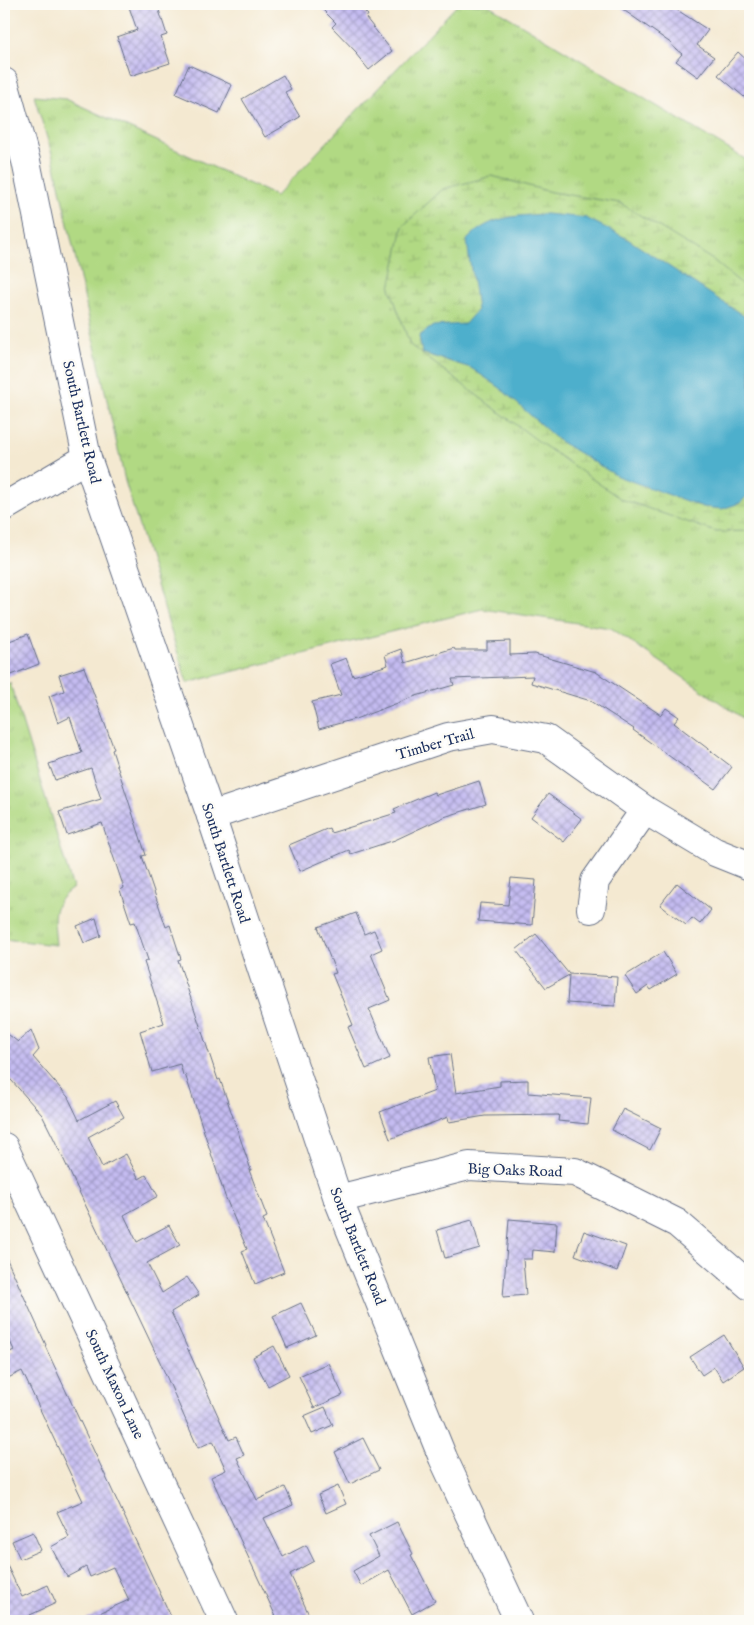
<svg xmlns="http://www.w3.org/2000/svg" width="754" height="1625" font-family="'IM FELL English',serif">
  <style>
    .grass { fill: url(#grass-tufts); stroke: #668470 }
    .wetland { fill: url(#wetland-marsh); stroke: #668470 }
    .water { fill: #4dafcc; stroke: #346f95 }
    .building { fill: url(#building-cross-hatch) }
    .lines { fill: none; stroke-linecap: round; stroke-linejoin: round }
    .minor-casing { stroke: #677086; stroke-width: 30 }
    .major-casing { stroke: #677086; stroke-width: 30 }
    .minor { stroke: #fff; stroke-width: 28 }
    .major { stroke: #fff; stroke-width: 28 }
    .labels { text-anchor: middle; stroke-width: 5; stroke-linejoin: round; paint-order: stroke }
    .street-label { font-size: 15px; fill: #1b2f5e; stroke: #fdfcf7 }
  </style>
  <defs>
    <pattern id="grass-tufts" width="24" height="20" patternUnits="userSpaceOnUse" patternTransform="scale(1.25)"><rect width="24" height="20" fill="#b1d983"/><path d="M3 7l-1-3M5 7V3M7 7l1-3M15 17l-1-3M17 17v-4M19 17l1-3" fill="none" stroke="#98bb74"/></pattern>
    <pattern id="wetland-marsh" width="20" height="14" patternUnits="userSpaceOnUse" patternTransform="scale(1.25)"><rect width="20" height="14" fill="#b1d983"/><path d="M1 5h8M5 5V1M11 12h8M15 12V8" fill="none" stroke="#98bb74"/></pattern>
    <pattern id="building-cross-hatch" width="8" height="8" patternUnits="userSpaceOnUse" patternTransform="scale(1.25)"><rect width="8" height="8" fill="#c5bcf1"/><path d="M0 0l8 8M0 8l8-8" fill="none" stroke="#9f99c6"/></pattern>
  </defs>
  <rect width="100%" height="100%" fill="#fdfcf7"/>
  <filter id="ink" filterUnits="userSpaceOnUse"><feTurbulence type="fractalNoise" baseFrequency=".02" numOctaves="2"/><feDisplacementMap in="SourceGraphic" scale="10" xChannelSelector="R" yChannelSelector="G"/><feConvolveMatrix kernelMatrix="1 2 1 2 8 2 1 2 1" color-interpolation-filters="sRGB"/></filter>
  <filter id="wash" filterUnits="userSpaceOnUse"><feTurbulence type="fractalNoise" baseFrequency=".0096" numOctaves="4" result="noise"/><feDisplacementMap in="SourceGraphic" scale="20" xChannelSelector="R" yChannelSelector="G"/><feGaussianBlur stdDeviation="1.12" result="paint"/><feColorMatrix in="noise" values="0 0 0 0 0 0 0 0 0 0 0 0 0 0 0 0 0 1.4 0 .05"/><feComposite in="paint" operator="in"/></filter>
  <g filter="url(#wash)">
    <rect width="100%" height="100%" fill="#f4e9d1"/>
    <path class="grass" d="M458,4H487L750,162V723L611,628L482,609L187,683L125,481L53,157L34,96L66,99L276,196Z
      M10,683L73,888C49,905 54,918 56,945L4,939V685Z"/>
    <path class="wetland" d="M492,176L551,192L620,203L713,260L750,291V531L716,532L621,499L542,444L410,345L390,288L403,226L443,189Z"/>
    <path class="water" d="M546,214L586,218L626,238L750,320V493L740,503L722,509L703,507L617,476L558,440L499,387L471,368L422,353L419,336L433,326L465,324L477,310C475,286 469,264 467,240C489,216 515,216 546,214Z"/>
    <g id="blocks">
      <path class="building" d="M128,4H157L167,35L161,37L170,63L130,76L117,37L137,30Z
        M317,4H357L368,15L366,18L392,51L369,70L356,54L357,53L332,27L336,23Z
        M615,4H668L708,30L697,45L714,57L698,77L676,61L682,54L671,45L672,44Z
        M738,52L750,63V102L718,75Z
        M189,65L232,85L219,113L176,94Z
        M283,75L291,89L285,92L300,117L265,137L242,99Z
        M28,634L39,664L4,678V643Z
        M510,641V655L535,654L596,672L661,715L666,708L679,717L674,723L732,767L715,789L633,730L634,729L591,701L531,683L533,676L452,679L454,685L416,696L358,718L319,729L312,702L341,695L330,664L346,658L353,676L388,665L385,655L401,649L405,663L454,648L455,650H487V642Z
        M84,667L114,749L112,750L146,855L142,856L166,927L170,925L181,959L178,960L218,1080L220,1079L251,1170H249L267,1217L263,1219L284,1272L255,1284L242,1251L247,1249L225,1196L185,1074L183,1075L180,1064L152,1072L140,1031L164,1023L144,962L148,960L135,922L131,923L120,890L124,888L102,823L67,835L59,812L101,799L91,768L55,780L49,764L82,753L70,717L58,723L49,696L64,691L59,675Z
        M479,781L486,804L444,817L395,840L351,854L349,850L300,871L289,845L329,828L331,833L396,813L394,809L434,792L436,795Z
        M548,794L582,819L564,842L531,817Z
        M511,878L536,880L532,925L478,921L480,903L508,905Z
        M677,883L711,910L700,924L692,918L686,925L660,905Z
        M356,913L364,934L374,930L382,949L371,954L390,1000L369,1009L390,1058L366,1069L348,1027L353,1025L332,974L336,973L318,927Z
        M96,918L101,936L84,943L77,926Z
        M536,934L569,974L617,977L615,1006L567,1003L569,975L546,988L516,950Z
        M663,952L677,974L651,990L648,986L637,994L625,976Z
        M31,1030L39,1050L33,1057L68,1097L79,1120L115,1101L124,1117L88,1137L102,1167L126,1154L139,1179L146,1175L158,1196L124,1215L137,1242L169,1225L180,1245L147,1263L162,1293L187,1277L199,1295L171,1312L229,1440L236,1437L244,1455L237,1458L257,1500L285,1487L293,1505L264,1518L283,1557L306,1545L314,1561L290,1574L312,1621H278L211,1477L226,1470L213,1441L198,1448L160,1362L54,1139L42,1115L4,1072V1031L18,1042Z
        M450,1054L456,1093L500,1086V1081L528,1080V1093L591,1098L588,1124L558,1121L559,1115L485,1116L449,1122L448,1117L390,1139L380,1112L435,1091L429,1057Z
        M623,1109L661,1128L650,1150L612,1130Z
        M509,1219L557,1223L555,1252L533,1250L532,1259H523L526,1295L503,1297Z
        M472,1220L480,1248L445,1258L437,1230Z
        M584,1231L626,1246L617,1271L575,1255Z
        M4,1253L46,1345L45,1346L173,1621H81L129,1600L113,1567L90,1577L86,1567L67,1577L51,1547L69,1537L57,1512L83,1501L22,1371L4,1380V1355L14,1350L4,1329Z
        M301,1303L316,1335L287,1348L273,1316Z
        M724,1335L744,1367L723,1381L714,1367L702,1375L690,1357Z
        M274,1346L289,1375L268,1386L253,1357Z
        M328,1363L343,1395L314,1408L299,1376Z
        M325,1407L333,1425L312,1434L304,1416Z
        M363,1438L379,1470L350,1484L335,1452Z
        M338,1486L346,1504L326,1513L318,1495Z
        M397,1522L413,1554L411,1555L435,1601L412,1614L389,1570L361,1586L353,1571L379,1556L369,1536Z
        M33,1532L41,1550L20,1559L12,1541Z
        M4,1559L22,1597L48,1585L56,1603L30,1615L33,1621H4Z"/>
    </g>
  </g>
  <g filter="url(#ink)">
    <use href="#blocks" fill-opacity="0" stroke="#677086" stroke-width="1"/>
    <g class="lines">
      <defs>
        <path id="minor" d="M4,507L87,458
          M211,816L448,737L493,729L546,739L645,810L715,852L750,866
          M591,909L595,881L645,810
          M4,1147L224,1621
          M338,1199L469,1166L575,1172L677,1223L750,1286"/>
        <path id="major" d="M4,82L26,161L87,458L211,816L338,1199L443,1458L519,1621"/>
      </defs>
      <use href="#minor" class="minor-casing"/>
      <use href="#major" class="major-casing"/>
      <use href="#minor" class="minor"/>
      <use href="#major" class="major"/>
    </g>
  </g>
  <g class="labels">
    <g class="street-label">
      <text transform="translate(82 422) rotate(77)" y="5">South Bartlett Road</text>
      <text transform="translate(435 744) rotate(-16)" y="5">Timber Trail</text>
      <text transform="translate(226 863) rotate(72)" y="5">South Bartlett Road</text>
      <text transform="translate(515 1170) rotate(2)" y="5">Big Oaks Road</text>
      <text transform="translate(358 1246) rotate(68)" y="5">South Bartlett Road</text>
      <text transform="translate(115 1384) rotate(65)" y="5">South Maxon Lane</text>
    </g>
  </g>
  <rect width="754" height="1625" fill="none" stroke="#fdfcf7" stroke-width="20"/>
</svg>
